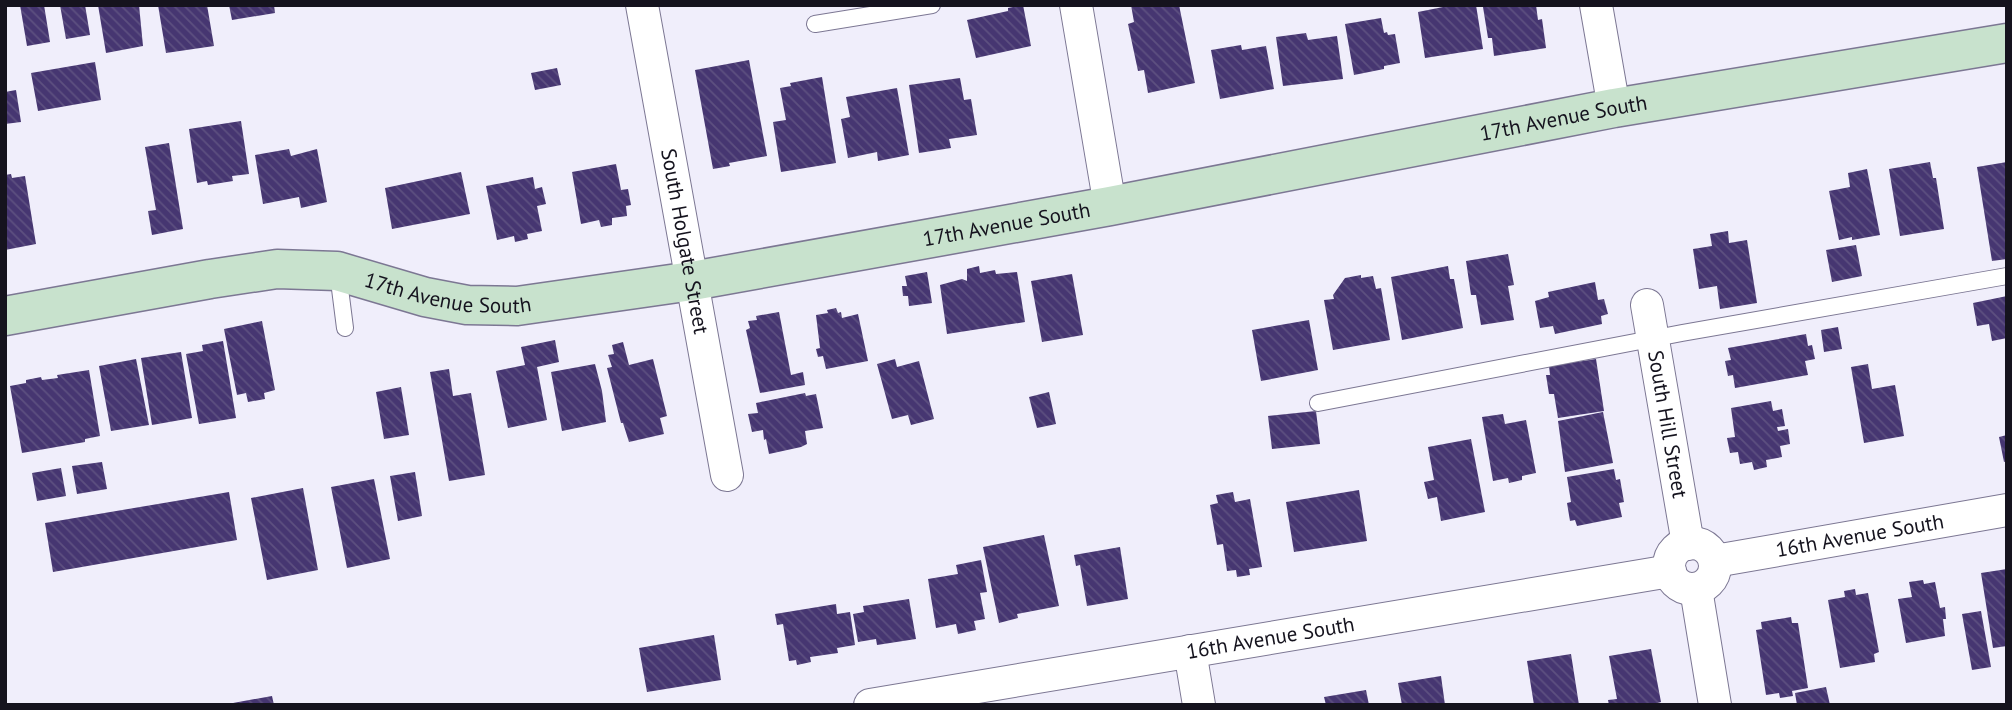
<svg xmlns="http://www.w3.org/2000/svg" width="2012" height="710" font-family="'PT Sans',sans-serif">
  <style>
    .building { fill: url(#building-back-hatch) }
    .lines { fill: none; stroke-linecap: round; stroke-linejoin: round }
    .lane-casing { stroke: #7c7793; stroke-width: 18 }
    .street-casing { stroke: #7c7793; stroke-width: 34 }
    .secondary-casing { stroke: #7c7793; stroke-width: 41 }
    .lane { stroke: #fff; stroke-width: 16 }
    .street { stroke: #fff; stroke-width: 32 }
    .secondary { stroke: #c8e2cd; stroke-width: 38 }
    .labels { text-anchor: middle; stroke-width: 7; stroke-linejoin: round; paint-order: stroke }
    .street-label { font-size: 21px; fill: #15131e; stroke: #fff }
  </style>
  <defs>
    <pattern id="building-back-hatch" width="6" height="6" patternUnits="userSpaceOnUse" patternTransform="scale(1.75)"><rect width="6" height="6" fill="#463671"/><path d="M-1 5l2 2M0 0l6 6M5-1l2 2" fill="none" stroke="#5d5080"/></pattern>
  </defs>
  <rect width="100%" height="100%" fill="#f0eefb"/>
  <path class="building" d="M20,5H44L50,42L27,46Z
    M60,5H85L90,35L66,39Z
    M98,5H139L143,46L106,53Z
    M158,5H207L214,46L166,53Z
    M229,5H274L275,13L232,20Z
    M1023,5L1031,46L976,58L967,20L1008,11V8Z
    M1131,5H1179L1195,83L1148,93L1144,70L1138,71L1128,24L1134,22Z
    M1453,5H1476L1483,49L1425,58L1418,12Z
    M1494,5H1536L1538,20L1542,19L1546,48L1494,56L1492,38H1488L1483,7Z
    M1381,18L1384,33L1387,32L1388,35L1395,34L1400,63L1384,66V69L1354,75L1345,24Z
    M1306,33L1308,40L1337,36L1343,79L1283,86L1276,37Z
    M1241,45L1242,50L1266,46L1274,89L1220,99L1211,50Z
    M749,60L767,156L729,163L730,166L713,169L695,70Z
    M95,62L101,100L38,111L31,73Z
    M557,68L561,85L535,90L531,73Z
    M822,77L836,163L781,172L773,122L786,120L780,88L791,86L790,83Z
    M960,78L964,100L971,99L977,135L949,139L951,148L919,153L909,85Z
    M897,88L909,155L878,161L877,152L848,158L841,119L850,117L846,97Z
    M16,90L21,122L5,124V92Z
    M241,121L249,174L232,176L233,181L208,185L207,181L197,183L189,129Z
    M169,143L183,229L152,235L148,211L156,210L145,147Z
    M289,149L291,156L317,149L327,202L301,208L299,197L263,204L255,155Z
    M1930,162L1933,178H1936L1944,229L1900,236L1889,169Z
    M2007,162V259L1992,261L1977,167Z
    M616,164L621,190L628,189L631,205L626,206L627,216L612,218V225L601,227L599,220L581,224L572,172Z
    M1867,169L1880,235L1852,240V237L1839,240L1829,191L1850,187L1848,173Z
    M461,172L470,214L392,229L385,188Z
    M11,174L12,178L25,176L36,244L5,250V175Z
    M533,177L535,189L542,187L546,204L537,206L542,231L527,234L528,239L515,242L514,236L497,240L486,186Z
    M1728,231L1729,243L1747,240L1757,303L1720,309L1717,286L1699,289L1693,249L1712,246L1710,234Z
    M1856,245L1862,276L1832,282L1826,250Z
    M1508,254L1514,285L1508,286L1514,320L1481,325L1476,295H1471L1466,261Z
    M979,266L980,273L995,270L996,274L1017,272L1025,322L947,334L940,285L962,279L967,281V269Z
    M1448,266L1450,279H1454L1463,328L1402,340L1391,277Z
    M927,272L932,303L909,306L908,296H903L902,286H907L905,276Z
    M1072,274L1083,335L1042,342L1031,281Z
    M1361,275V278L1373,276L1376,289L1381,288L1390,340L1333,350L1324,300L1334,299L1333,295L1345,278Z
    M1595,282L1598,300L1604,299L1608,314L1601,316L1602,324L1555,334L1553,326L1540,328L1535,301L1549,297L1548,292Z
    M2007,296V338L1992,341L1989,324L1977,326L1973,303Z
    M836,308L838,313L841,312L842,318L858,314L868,361L826,369L823,356L818,357L816,349L820,348L816,315L828,313L827,310Z
    M779,312L791,375L803,372L805,385L760,393L746,330L750,328L748,321L757,320L756,316Z
    M1309,320L1318,370L1261,381L1252,330Z
    M262,321L275,390L264,393L265,399L248,402L246,393L237,395L224,329Z
    M1838,327L1842,349L1824,352L1821,330Z
    M1806,334L1808,346L1812,345L1815,359L1805,361L1808,375L1735,388L1733,375L1728,376L1725,361L1731,360L1728,348Z
    M555,340L559,362L537,367L547,420L508,428L496,371L525,365L521,347Z
    M223,341L236,418L199,424L186,354L203,351L202,345Z
    M623,342L629,365L653,359L667,416L660,418L664,434L629,442L623,423H621L607,368L612,367L608,355L614,354L612,345Z
    M181,352L192,418L152,425L141,358Z
    M136,359L149,425L111,431L99,366Z
    M895,359L897,367L919,361L934,419L911,425L908,415L892,419L877,364Z
    M1596,359L1604,411L1558,418L1554,394H1549L1546,375H1550L1549,366Z
    M595,364L602,391L606,422L562,431L551,372Z
    M1868,364L1872,389L1895,385L1904,436L1864,443L1851,367Z
    M449,369L453,396L471,393L485,475L449,481L430,372Z
    M89,370L100,436L85,439V442L22,453L10,386L26,383V380L41,377L42,380L58,378L57,375Z
    M401,387L409,435L384,439L376,392Z
    M1049,392L1056,424L1037,428L1029,397Z
    M805,393L806,396L816,394L823,428L805,431L807,444L801,447L769,454L766,439L764,440L763,430L752,432L748,414L758,413L756,403Z
    M1771,401L1773,411L1782,409L1785,426L1777,427L1778,431L1788,429L1790,444L1780,446L1782,457L1766,460L1767,467L1754,470L1752,462L1740,464L1738,452L1730,453L1727,438L1735,437L1731,408Z
    M1316,411L1320,444L1272,449L1268,416Z
    M1603,412L1613,463L1565,472L1558,421Z
    M1503,414L1505,424L1526,420L1536,473L1522,476V480L1509,483L1508,478L1493,481L1482,417Z
    M2007,435V461L2004,462L1999,437Z
    M1471,439L1485,512L1441,521L1437,497L1428,499L1424,482L1434,480L1428,447Z
    M102,462L107,489L77,494L72,466Z
    M61,468L66,496L37,501L32,473Z
    M1614,469L1616,480L1620,479L1624,502L1619,503L1622,517L1577,526L1575,520L1570,521L1567,503L1571,502L1567,477Z
    M415,472L422,516L398,521L390,476Z
    M374,479L390,559L347,568L331,487Z
    M303,488L318,570L267,580L251,498Z
    M1359,490L1367,541L1294,552L1286,502Z
    M229,492L237,540L53,572L45,523Z
    M1233,492L1235,502L1250,499L1262,567L1249,569L1250,575L1237,577L1236,570L1227,571L1223,544L1217,545L1210,505L1218,503L1216,495Z
    M1044,535L1059,606L1017,614L1018,618L999,623L983,547Z
    M1120,547L1128,599L1087,606L1080,565L1076,566L1074,555Z
    M981,560L987,592L980,593L985,619L974,621L976,630L958,634L956,624L936,628L928,579L958,574L956,565Z
    M2007,569V646L1993,648L1981,573Z
    M1923,580L1924,584L1935,582L1940,608L1945,607L1946,619H1943L1945,636L1906,643L1898,599L1912,597L1909,582Z
    M1855,589L1856,595L1868,593L1879,652L1874,654L1875,662L1840,668L1828,600L1845,597L1844,591Z
    M909,599L916,639L877,645L876,639L858,642L853,614L864,612L863,606Z
    M836,604L837,614L850,612L855,645L837,648L838,653L810,657L811,662L797,665L796,660L789,661L783,624L777,625L775,614Z
    M1981,611L1991,667L1972,670L1962,614Z
    M1791,617L1792,623H1798L1808,688L1792,691L1793,696L1780,698L1779,693L1766,695L1756,630L1762,629L1761,622Z
    M714,635L721,680L647,692L639,648Z
    M1651,649L1661,702L1651,705H1609L1608,700L1617,699L1609,656Z
    M1571,654L1579,705H1534L1527,661Z
    M1441,676L1445,705H1402L1398,683Z
    M1826,687L1830,705H1797L1795,693Z
    M1366,690L1369,705H1326L1324,697Z
    M272,696L274,705H233V703Z"/>
  <g class="lines">
    <defs>
      <path id="lane" d="M815,24L932,5
        M338,273L345,328
        M1318,403L1682,333L2007,276"/>
      <g id="street">
        <path id="s1" d="M642,5L727,475"/>
        <path d="M1076,5L1110,206"/>
        <path d="M1596,5L1614,108"/>
        <path id="s2" d="M1647,305L1688,544"/>
        <circle cx="1692" cy="566" r="23"/>
        <path id="s3" d="M1715,561L2007,510"/>
        <path d="M1696,589L1715,705"/>
        <path d="M1190,651L1199,705"/>
        <path id="s4" d="M870,705L1670,571"/>
      </g>
      <g id="secondary">
        <path id="s5" d="M5,316L210,279L277,269L337,271L425,297L467,305L517,306L692,281L1110,206L1614,108L2007,43"/>
      </g>
    </defs>
    <use href="#lane" class="lane-casing"/>
    <use href="#street" class="street-casing"/>
    <use href="#secondary" class="secondary-casing"/>
    <use href="#lane" class="lane"/>
    <use href="#street" class="street"/>
    <use href="#secondary" class="secondary"/>
  </g>
  <g class="labels">
    <g class="street-label">
      <text dy="7" stroke="none"><textPath href="#s5" startOffset="1584">17th Avenue South</textPath></text>
      <text dy="7" stroke="none"><textPath href="#s5" startOffset="1017">17th Avenue South</textPath></text>
      <text dy="7" stroke="none"><textPath href="#s1" startOffset="240">South Holgate Street</textPath></text>
      <text dy="7" stroke="none"><textPath href="#s5" startOffset="450">17th Avenue South</textPath></text>
      <text dy="7" stroke="none"><textPath href="#s2" startOffset="121">South Hill Street</textPath></text>
      <text dy="7" stroke="none"><textPath href="#s3" startOffset="147">16th Avenue South</textPath></text>
      <text dy="7" stroke="none"><textPath href="#s4" startOffset="406">16th Avenue South</textPath></text>
    </g>
  </g>
  <rect width="2012" height="710" fill="none" stroke="#15131e" stroke-width="14"/>
</svg>
